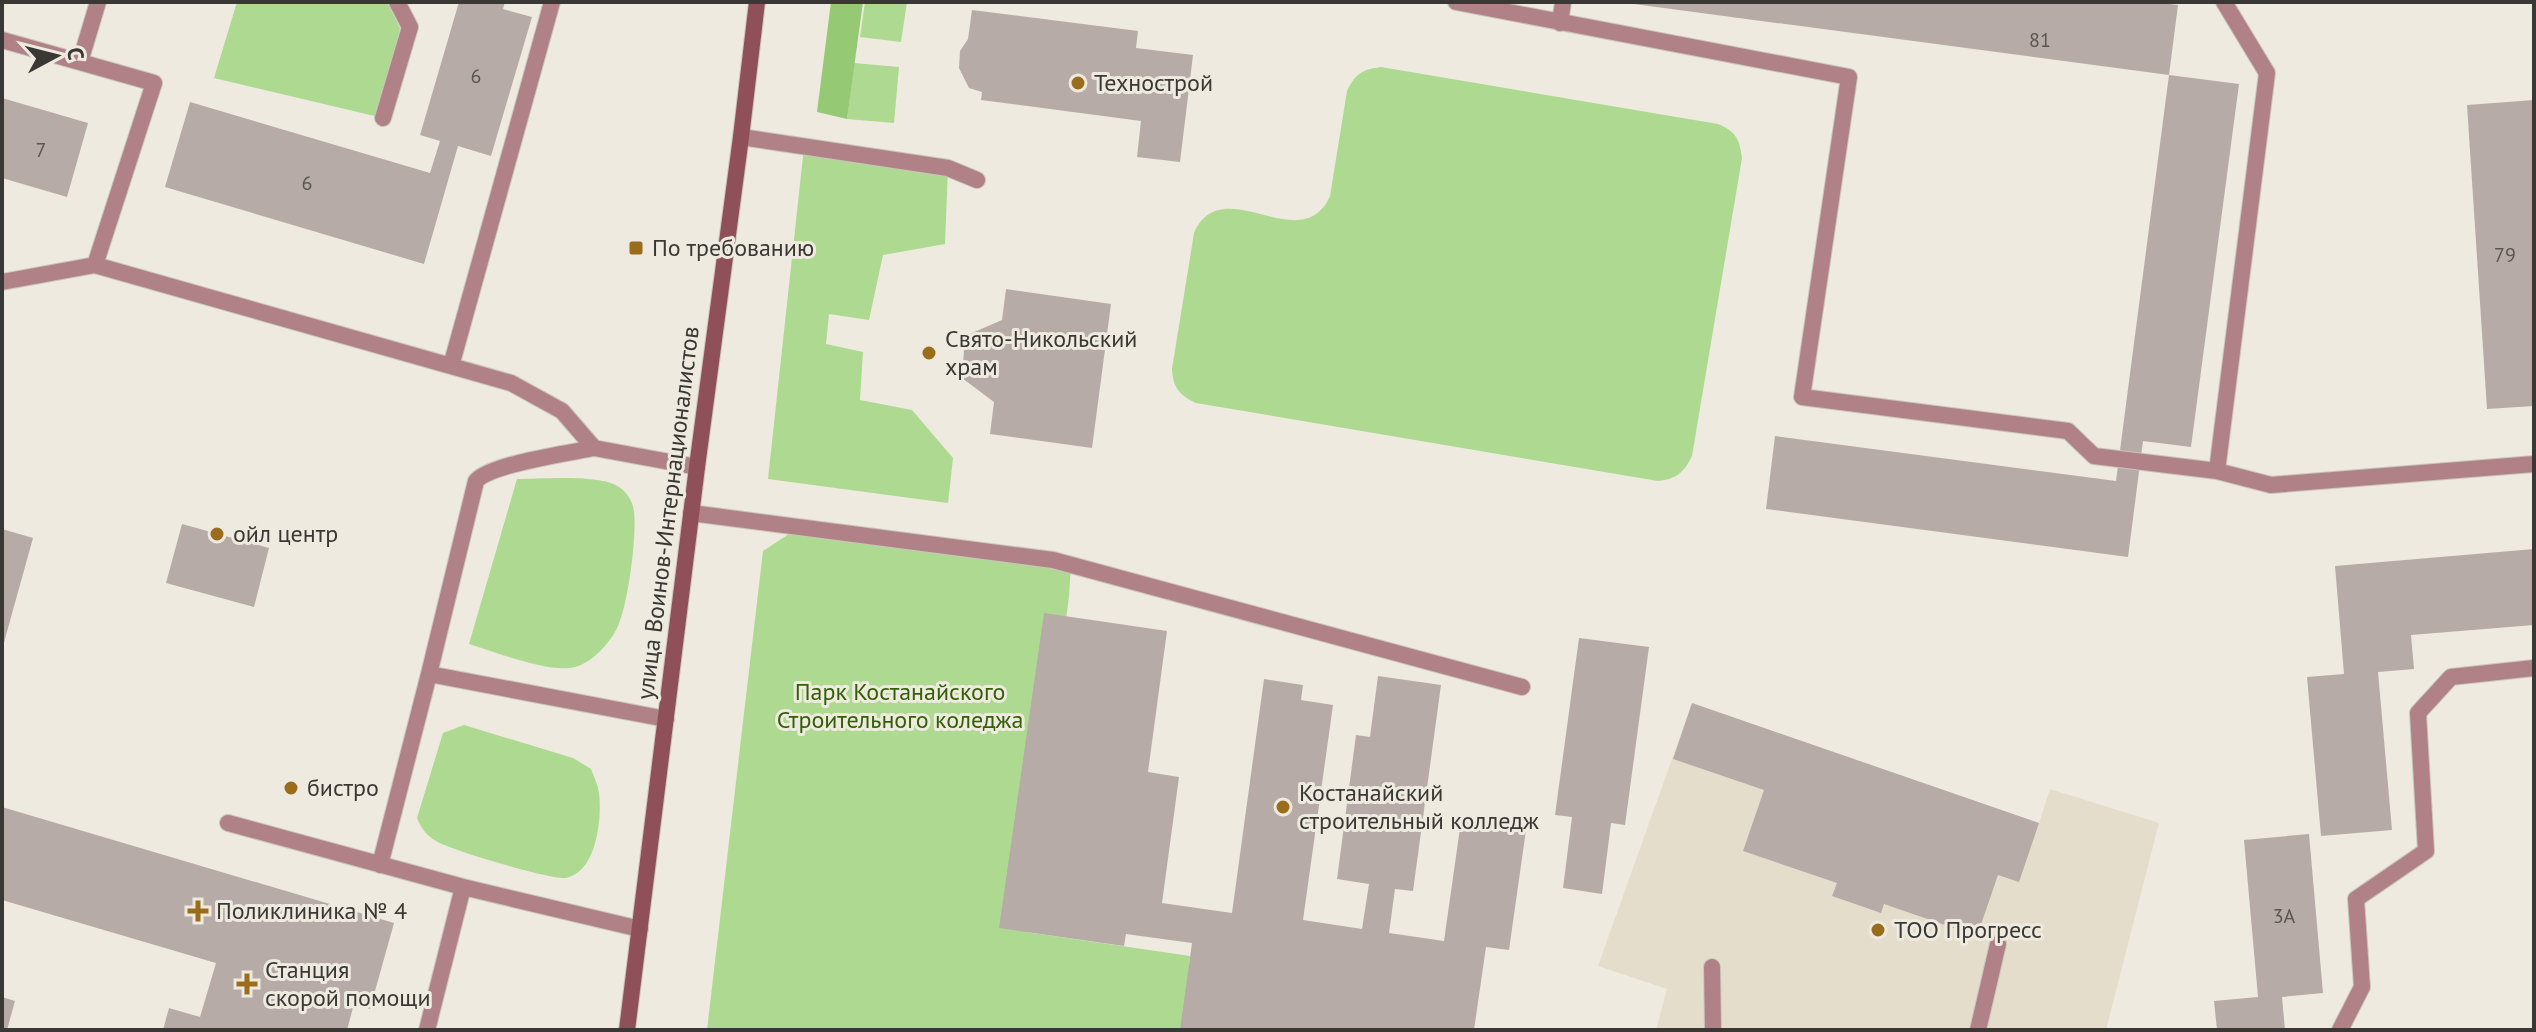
<svg xmlns="http://www.w3.org/2000/svg" width="2536" height="1032" font-family="'PT Sans',sans-serif">
  <style>
    .built { fill: #e5ddcc }
    .green { fill: #adda90 }
    .forest { fill: #96c974 }
    .building { fill: #b7aba8 }
    .lines { fill: none; stroke-linecap: round; stroke-linejoin: round }
    .lane-casing { stroke: #cac6bd; stroke-width: 18 }
    .secondary-casing { stroke: #cac6bd; stroke-width: 18 }
    .lane { stroke: #b08287; stroke-width: 16 }
    .secondary { stroke: #8f5059; stroke-width: 16 }
    .poi-dot { fill: #9a6d1d; stroke: #eeeadf; stroke-width: 3 }
    .labels { text-anchor: middle; stroke-width: 6; stroke-linejoin: round; paint-order: stroke }
    .number-label { font-size: 20px; fill: #595551 }
    .poi-label { font-size: 24px; fill: #3a3834; stroke: #eeeadf; text-anchor: start }
    .street-label { font-size: 24px; fill: #3a3834; stroke: #eeeadf }
    .park-label { font-size: 24px; fill: #336003; stroke: #eeeadf }
  </style>
  <rect width="100%" height="100%" fill="#eeeadf"/>
  <path class="built" d="M1692,703L2039,823L2050,789L2159,823L2106,1030H1656L1667,989L1598,966Z"/>
  <path class="green" d="M237,2H387L400,28L383,118L214,78Z
    M865,2H907L901,42L860,37Z
    M854,63L899,67L894,123L847,119Z
    M1381,67L1718,124C1735,131 1740,139 1742,158L1692,456C1684,473 1676,479 1658,481L1196,403C1179,395 1173,387 1172,369L1194,233C1223,169 1301,260 1330,196L1347,91C1355,74 1363,69 1381,67Z
    M804,147L948,168L945,244L883,255L869,320L829,314L826,344L863,352L860,400L912,410L953,458L948,503L768,479Z
    M517,479C541,479 601,474 619,487C628,493 633,502 634,512C637,536 628,604 618,626C611,642 592,663 575,667C551,674 495,652 469,644Z
    M789,534L1071,565L1069,596L1026,932L1190,956L1183,1030H707L763,551Z
    M464,725L573,758L591,769C594,777 598,785 599,793C602,818 597,872 566,878C551,880 450,850 436,841C426,835 421,828 417,818L443,733Z"/>
  <path class="forest" d="M831,2H863L847,119L817,112Z"/>
  <path class="building" d="M459,2H505L503,9L532,17L491,156L458,146L424,264L165,187L190,102L430,173L440,141L420,135Z
    M1634,2H2153L2178,5L2169,75L1634,4Z
    M972,10L1138,31L1136,48L1193,55L1180,162L1137,157L1141,121L981,100L982,92L969,88L959,68L960,51L968,39Z
    M2169,75L2239,84L2191,447L2143,441L2128,557L1766,509L1775,436L2116,481Z
    M2,98L88,123L67,197L2,178Z
    M2534,100V406L2487,409L2467,105Z
    M1006,289L1111,304L1092,448L990,434L994,402L962,378L965,336L1002,320Z
    M182,524L269,548L254,607L166,583Z
    M2,529L33,538L3,646H2Z
    M2534,549V625L2411,635L2414,669L2378,672L2392,830L2321,836L2307,677L2344,674L2335,566Z
    M1044,613L1167,631L1148,772L1179,777L1162,903L1232,913L1264,679L1303,685L1301,700L1333,705L1303,920L1362,929L1369,884L1337,879L1356,735L1370,737L1378,676L1441,685L1413,891L1395,889L1389,933L1444,941L1461,821L1526,830L1509,950L1486,947L1474,1030H1180L1192,943L1126,934L1124,946L999,928Z
    M1579,638L1649,647L1625,825L1611,823L1602,894L1563,888L1572,817L1555,815Z
    M1692,703L2039,823L2019,882L1998,875L1977,936L1884,904L1881,913L1832,896L1837,883L1743,851L1764,790L1673,759Z
    M2,807L394,923L370,1009L354,1004L347,1030H163L169,1008L200,1017L216,963L2,900Z
    M2309,834L2323,993L2282,997L2285,1030H2217L2214,1001L2258,997L2244,840Z
    M2,997L15,1001L7,1030H2Z"/>
  <g class="lines">
    <defs>
      <path id="lane" d="M1456,2L1849,77L1802,397L2068,431L2094,456L2217,471L2267,73L2224,2
        M1560,23L1563,2
        M2,40L154,83L95,265L511,383L562,411L594,448L697,467
        M80,62L98,2
        M383,118L410,27L397,2
        M741,137L948,168L977,180
        M2,282L95,265
        M451,366L552,2
        M2217,471L2271,485L2534,464
        M691,513L1053,560L1522,687
        M429,674L666,719
        M228,823L463,887L640,929
        M380,865L429,674L476,481C490,464 569,453 594,448
        M1712,967L1713,1030
        M427,1030L463,887
        M1978,1030L1998,944
        M2340,1030L2362,987L2356,899L2426,851L2418,713L2451,677L2534,668"/>
      <path id="secondary" d="M627,1030L697,467L741,137L757,2"/>
    </defs>
    <use href="#lane" class="lane-casing"/>
    <use href="#secondary" class="secondary-casing"/>
    <use href="#lane" class="lane"/>
    <use href="#secondary" class="secondary"/>
  </g>
  <g class="poi-dot">
    <circle cx="1078" cy="83" r="8"/>
    <rect x="628" y="240" width="16" height="16" rx="4"/>
    <circle cx="929" cy="353" r="8"/>
    <circle cx="217" cy="534" r="8"/>
    <circle cx="291" cy="788" r="8"/>
    <circle cx="1283" cy="807" r="8"/>
    <path d="M194 899h8v8h8v8h-8v8h-8v-8h-8v-8h8z"/>
    <circle cx="1878" cy="930" r="8"/>
    <path d="M243 972h8v8h8v8h-8v8h-8v-8h-8v-8h8z"/>
  </g>
  <g class="labels">
    <g class="number-label">
      <text x="2040" y="47">81</text>
      <text x="476" y="83">6</text>
      <text x="41" y="157">7</text>
      <text x="307" y="190">6</text>
      <text x="2505" y="262">79</text>
      <text x="2284" y="923">3А</text>
    </g>
    <g class="poi-label">
      <text x="1094" y="91">Технострой</text>
      <text x="652" y="256">По требованию</text>
      <text x="945" y="347">Свято-Никольский<tspan x="945" dy="28">храм</tspan></text>
      <text x="233" y="542">ойл центр</text>
      <text x="307" y="796">бистро</text>
      <text x="1299" y="801">Костанайский<tspan x="1299" dy="28">строительный колледж</tspan></text>
      <text x="216" y="919">Поликлиника № 4</text>
      <text x="1894" y="938">ТОО Прогресс</text>
      <text x="265" y="978">Станция<tspan x="265" dy="28">скорой помощи</tspan></text>
    </g>
    <g class="street-label">
      <text transform="translate(668 513) rotate(-83)" y="8">улица Воинов-Интернационалистов</text>
    </g>
    <g class="park-label">
      <text x="900" y="700">Парк Костанайского<tspan x="900" dy="28">Строительного коледжа</tspan></text>
    </g>
  </g>
  <rect width="2536" height="1032" fill="none" stroke="#3a3834" stroke-width="8"/>
  <g transform="translate(56 56) rotate(83)" stroke="#eeeadf" stroke-width="6" paint-order="stroke">
  <path d="M0-6L14 30L0 20L-14 30Z" fill="#3a3834"/>
  <text y="-12" font-size="22" font-weight="bold" text-anchor="middle" fill="#3a3834">С</text>
  </g>
</svg>
